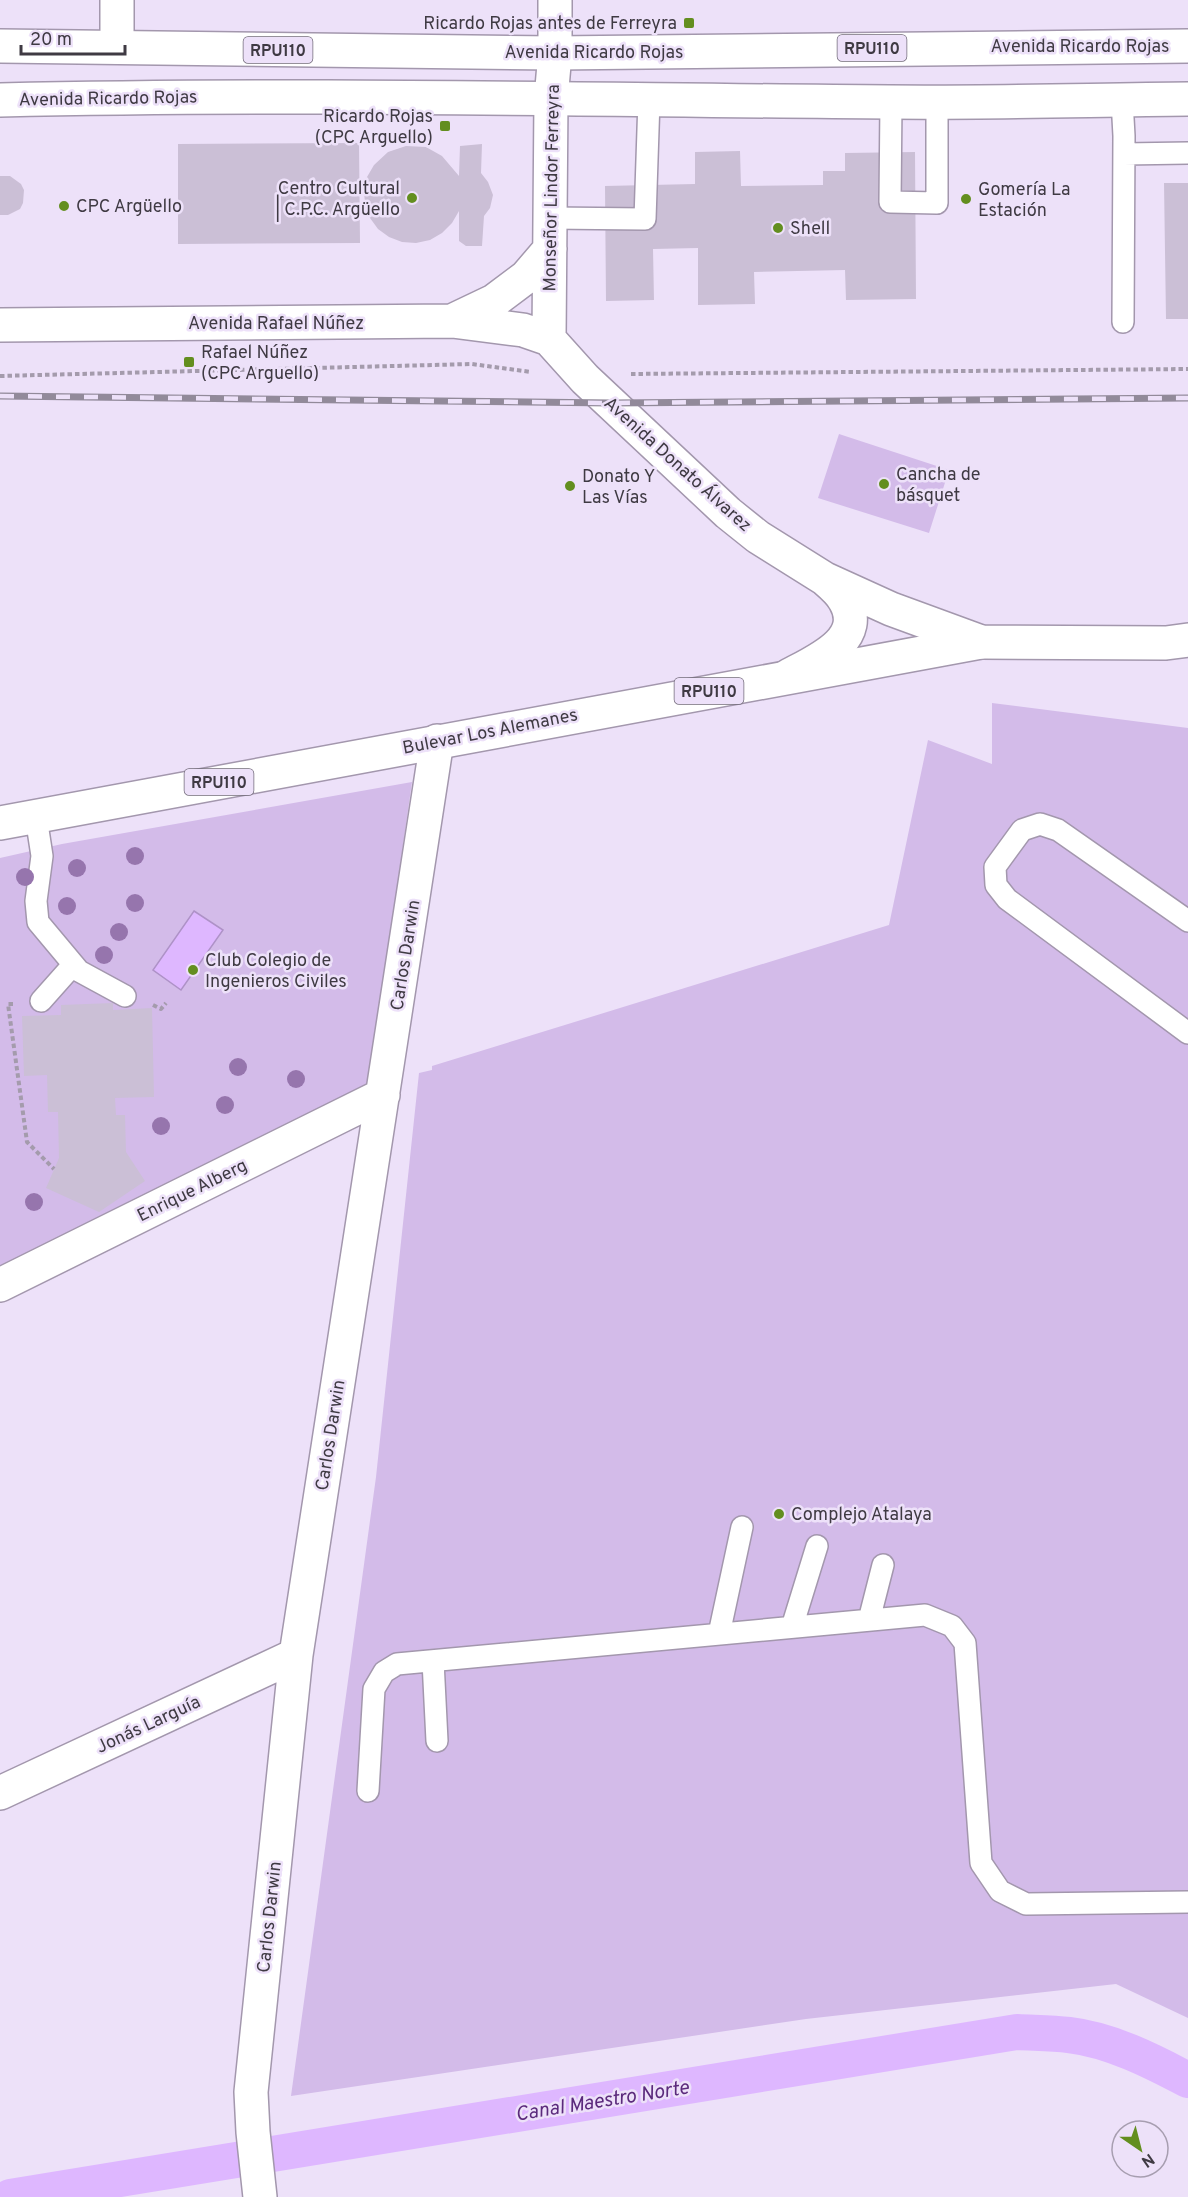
<svg xmlns="http://www.w3.org/2000/svg" width="1188" height="2197" font-family="Overpass,sans-serif">
  <style>
    .green { fill: #d3bbe9 }
    .water { fill: #deb7ff; stroke: #ae92c7; stroke-width: 1.5 }
    .lines { fill: none; stroke-linecap: round; stroke-linejoin: round }
    .canal { stroke: #deb7ff; stroke-width: 36 }
    .building { fill: #cbbfd6 }
    .service-casing { stroke: #a397ad; stroke-width: 24 }
    .minor-casing { stroke: #a397ad; stroke-width: 36 }
    .secondary-casing { stroke: #a397ad; stroke-width: 36 }
    .primary-casing { stroke: #a397ad; stroke-width: 36 }
    .path { stroke: #a49bac; stroke-width: 4; stroke-dasharray: 4.5 3; stroke-linecap: butt }
    .service { stroke: #fff; stroke-width: 21 }
    .minor { stroke: #fff; stroke-width: 33 }
    .secondary { stroke: #fff; stroke-width: 33 }
    .primary { stroke: #fff; stroke-width: 33 }
    .rail-casing { stroke: #928a9a; stroke-width: 7 }
    .rail { stroke: #ede1f9; stroke-width: 4.5; stroke-dasharray: 14; stroke-linecap: butt }
    .tree { fill: #9675ad }
    .poi-dot { fill: #638e1f; stroke: #ede1f9; stroke-width: 2 }
    .labels { text-anchor: middle; stroke-width: 5; stroke-linejoin: round; paint-order: stroke }
    .shield { fill: #ede1f9; stroke: #736c7a; stroke-width: 1.5 }
    .shield-label { font-size: 16px; font-weight: bold; fill: #3f3a43 }
    .poi-label { font-size: 18px; fill: #3f3a43; stroke: #ede1f9; text-anchor: start }
    .street-label { font-size: 18px; fill: #3f3a43; stroke: #ede1f9 }
    .water-label { font-size: 20px; font-style: italic; fill: #5b2a7c; stroke: #ede1f9 }
  </style>
  <rect width="100%" height="100%" fill="#ede1f9"/>
  <path class="green" d="M839,434L949,470L929,533L818,498Z
    M992,703L1188,728V2018L1116,1984L806,2019L291,2096L376,1477L419,1073L432,1070V1066L889,925L928,740L992,764Z
    M412,782L369,1083L0,1266V858L62,844Z"/>
  <path class="water" d="M194,911L223,930L181,990L153,970Z"/>
  <g class="lines">
    <path class="canal" d="M10,2197L1017,2032C1035,2033 1052,2033 1069,2035C1111,2040 1152,2061 1188,2080"/>
  </g>
  <path class="building" d="M359,143L360,243L178,244V144Z
    M482,144L481,173L488,182L493,195L490,208L484,216L482,246H466L459,241V211L452,223L442,233L430,240L416,243L402,242L389,237L378,229L370,218L365,204L364,191L367,177L374,165L388,152L406,146L426,147L442,156L459,176L460,146Z
    M740,151L741,186L823,185V171H845V153L915,152L916,299L846,300L845,270L754,272L755,304L698,305V248L653,249L654,300L606,301L605,186L695,184V152Z
    M0,176H10L21,184L24,190L23,203L20,209L8,215H0Z
    M1164,183H1188V319H1166Z
    M113,1003V1010L152,1008L154,1097L115,1098L116,1115H125L126,1152L145,1181L99,1212L46,1188L59,1158L58,1112H48L47,1075L24,1076L22,1016L61,1015V1005Z"/>
  <g class="lines">
    <defs>
      <path id="service" d="M1122,100L1124,136L1123,322
        M891,102L890,202L937,203V102
        M1124,154L1188,153
        M550,218L645,219L649,100
        M36,817L42,856L36,901L38,922L79,971L125,996
        M1188,921L1058,830L1040,824L1022,830L995,867L996,885L1007,899L1188,1033
        M41,1001L73,965
        M869,1620L883,1565
        M792,1627L817,1546
        M719,1634L742,1527
        M433,1661L437,1741
        M368,1791L374,1689L384,1672L397,1664L925,1615L952,1626L965,1643L981,1863L1000,1891L1026,1904L1188,1902"/>
      <path id="minor" d="M117,47V0
        M551,99L555,53V0
        M0,1285L383,1095
        M0,1793L296,1655
        M260,2197L253,2132L251,2092L296,1655L437,741"/>
      <path id="secondary" d="M452,321L494,301L526,277L550,249
        M0,325L452,321L523,330L549,339L585,379L728,513L758,537L825,579L891,609L981,642L1166,643L1188,640
        M549,339L551,99
        M788,676C816,661 867,640 845,601C841,593 833,586 826,580"/>
      <path id="primary" d="M0,46L555,53L1188,46
        M0,100C296,93 593,100 890,102C989,103 1089,100 1188,99
        M0,823L981,642"/>
    </defs>
    <use href="#service" class="service-casing"/>
    <use href="#minor" class="minor-casing"/>
    <use href="#secondary" class="secondary-casing"/>
    <use href="#primary" class="primary-casing"/>
    <path class="path" d="M631,374L1188,369
      M0,376L472,364L531,372
      M13,1004H8L27,1142L54,1169
      M153,1005L161,1009L166,1003"/>
    <use href="#service" class="service"/>
    <use href="#minor" class="minor"/>
    <use href="#secondary" class="secondary"/>
    <use href="#primary" class="primary"/>
    <defs>
      <path id="rail" d="M0,396L611,403L1188,398"/>
    </defs>
    <use href="#rail" class="rail-casing"/>
    <use href="#rail" class="rail"/>
  </g>
  <g class="tree">
    <circle cx="135" cy="856" r="9"/>
    <circle cx="77" cy="868" r="9"/>
    <circle cx="25" cy="877" r="9"/>
    <circle cx="135" cy="903" r="9"/>
    <circle cx="67" cy="906" r="9"/>
    <circle cx="119" cy="932" r="9"/>
    <circle cx="104" cy="955" r="9"/>
    <circle cx="238" cy="1067" r="9"/>
    <circle cx="296" cy="1079" r="9"/>
    <circle cx="225" cy="1105" r="9"/>
    <circle cx="161" cy="1126" r="9"/>
    <circle cx="34" cy="1202" r="9"/>
  </g>
  <g class="poi-dot">
    <rect x="683" y="17" width="12" height="12" rx="3"/>
    <rect x="439" y="120" width="12" height="12" rx="3"/>
    <circle cx="412" cy="198" r="6"/>
    <circle cx="966" cy="199" r="6"/>
    <circle cx="64" cy="206" r="6"/>
    <circle cx="778" cy="228" r="6"/>
    <rect x="183" y="356" width="12" height="12" rx="3"/>
    <circle cx="884" cy="484" r="6"/>
    <circle cx="570" cy="486" r="6"/>
    <circle cx="193" cy="970" r="6"/>
    <circle cx="779" cy="1514" r="6"/>
  </g>
  <g class="labels">
    <g class="shield">
      <rect x="837.5" y="35" width="69" height="26" rx="4.5"/>
      <rect x="243.5" y="37" width="69" height="26" rx="4.5"/>
      <rect x="674.5" y="678" width="69" height="26" rx="4.5"/>
      <rect x="184.5" y="769" width="69" height="26" rx="4.5"/>
    </g>
    <g class="shield-label">
      <text x="872" y="54">RPU110</text>
      <text x="278" y="56">RPU110</text>
      <text x="709" y="697">RPU110</text>
      <text x="219" y="788">RPU110</text>
    </g>
    <g class="poi-label">
      <text x="677" y="29" text-anchor="end">Ricardo Rojas antes de Ferreyra</text>
      <text x="433" y="122" text-anchor="end">Ricardo Rojas<tspan x="433" dy="21">(CPC Arguello)</tspan></text>
      <text x="400" y="194" text-anchor="end">Centro Cultural<tspan x="400" dy="21">| C.P.C. Argüello</tspan></text>
      <text x="978" y="195">Gomería La<tspan x="978" dy="21">Estación</tspan></text>
      <text x="76" y="212">CPC Argüello</text>
      <text x="790" y="234">Shell</text>
      <text x="201" y="358">Rafael Núñez<tspan x="201" dy="21">(CPC Arguello)</tspan></text>
      <text x="896" y="480">Cancha de<tspan x="896" dy="21">básquet</tspan></text>
      <text x="582" y="482">Donato Y<tspan x="582" dy="21">Las Vías</tspan></text>
      <text x="205" y="966">Club Colegio de<tspan x="205" dy="21">Ingenieros Civiles</tspan></text>
      <text x="791" y="1520">Complejo Atalaya</text>
    </g>
    <g class="street-label">
      <text x="1080" y="52">Avenida Ricardo Rojas</text>
      <text x="594" y="58">Avenida Ricardo Rojas</text>
      <text transform="translate(108 98) rotate(-1)" y="6">Avenida Ricardo Rojas</text>
      <text transform="translate(551 188) rotate(-89)" y="6">Monseñor Lindor Ferreyra</text>
      <text x="276" y="329">Avenida Rafael Núñez</text>
      <text transform="translate(678 464) rotate(42)" y="6">Avenida Donato Álvarez</text>
      <text transform="translate(490 731) rotate(-11)" y="6">Bulevar Los Alemanes</text>
      <text transform="translate(405 955) rotate(-81)" y="6">Carlos Darwin</text>
      <text transform="translate(192 1190) rotate(-26)" y="6">Enrique Alberg</text>
      <text transform="translate(330 1435) rotate(-81)" y="6">Carlos Darwin</text>
      <text transform="translate(148 1724) rotate(-25)" y="6">Jonás Larguía</text>
      <text transform="translate(269 1917) rotate(-84)" y="6">Carlos Darwin</text>
    </g>
    <g class="water-label">
      <text transform="translate(602 2100) rotate(-9)" y="7">Canal Maestro Norte</text>
    </g>
  </g>
  <g transform="translate(1140 2149) rotate(145)"><circle r="28" fill="#ede1f9" stroke="#a79eb0" stroke-width="1.5"/>
  <path d="M0-4.5L10 22L0 15L-10 22Z" fill="#638e1f"/>
  <text y="-9" font-size="16" font-weight="bold" text-anchor="middle" fill="#3f3a43">N</text>
  </g>
  <path d="M21 45v9h104v-9" fill="none" stroke="#3f3a43" stroke-width="3"/>
  <text x="30" y="45" font-size="18" fill="#3f3a43" stroke="#ede1f9" stroke-width="4.5" paint-order="stroke">20 m</text>
</svg>
